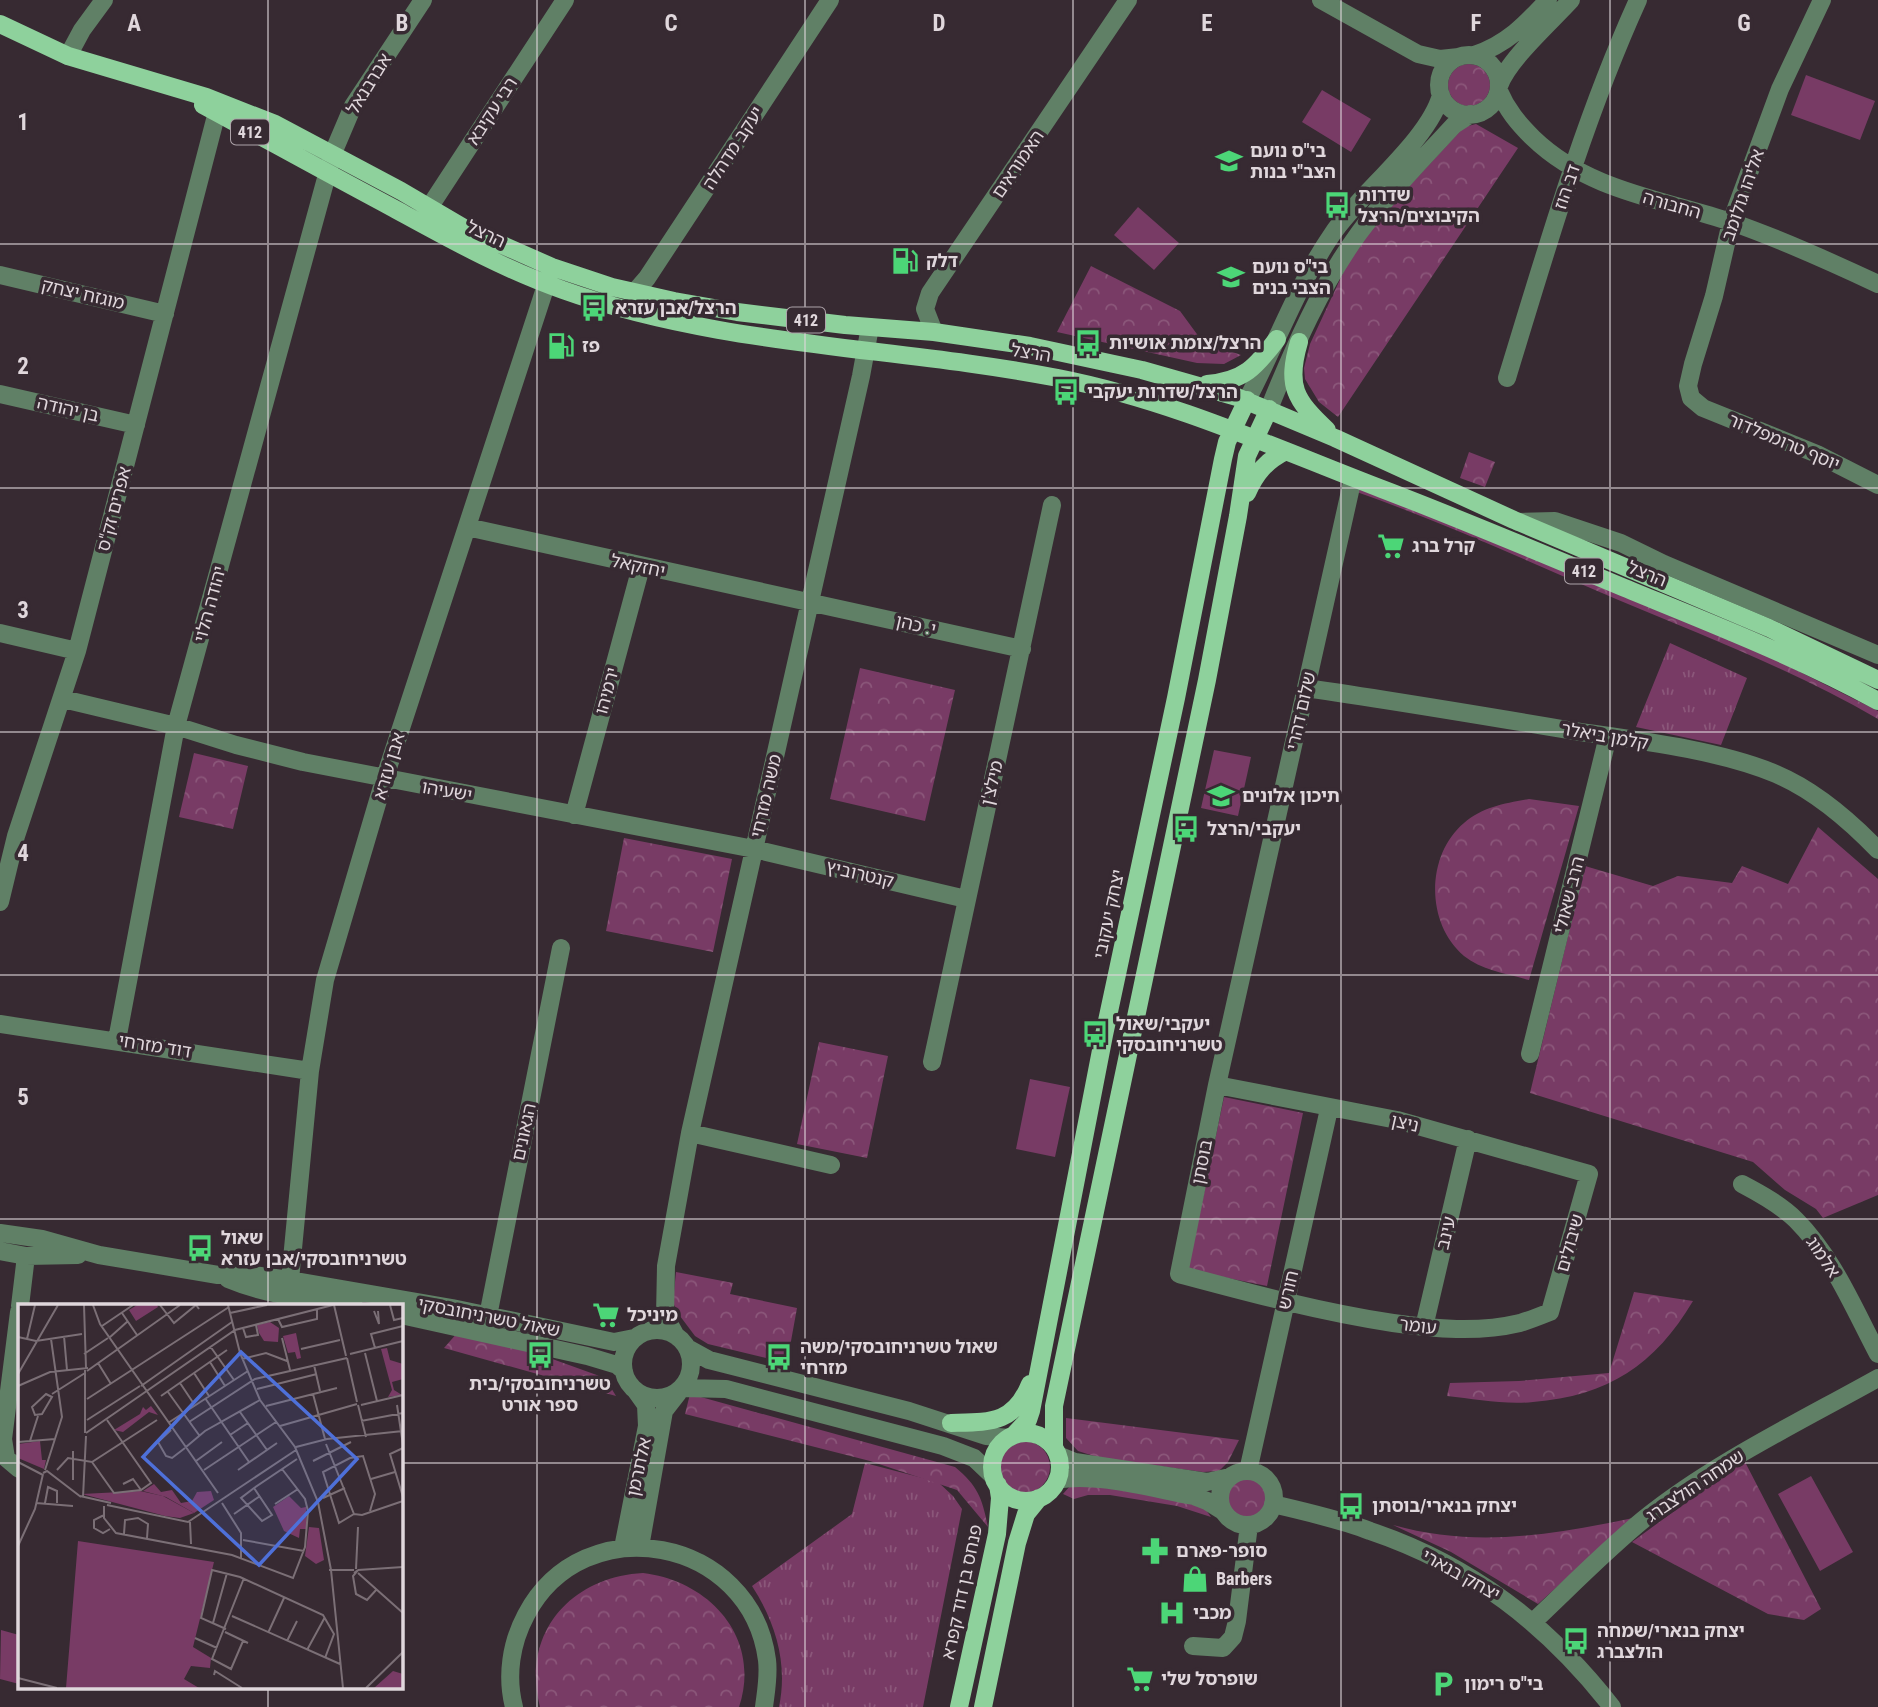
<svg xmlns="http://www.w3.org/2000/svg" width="1878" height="1707" font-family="'Roboto Condensed','Noto Sans Hebrew',sans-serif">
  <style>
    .grass { fill: url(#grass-tufts) }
    .park { fill: url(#park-crowns) }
    .pitch { fill: #783b65 }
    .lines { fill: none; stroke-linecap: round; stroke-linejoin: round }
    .minor { stroke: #608066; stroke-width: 18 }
    .major { stroke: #8ed19c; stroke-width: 18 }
    .grid { fill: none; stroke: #e0d7dc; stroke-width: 2; stroke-opacity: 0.55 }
    .labels { text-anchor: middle; stroke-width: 7; stroke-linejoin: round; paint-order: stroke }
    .shield { fill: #372a32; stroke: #ada3a9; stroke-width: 2 }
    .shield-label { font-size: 16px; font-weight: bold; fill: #e0d7dc }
    .street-label { font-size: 18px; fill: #e0d7dc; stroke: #372a32 }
    .poi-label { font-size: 18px; font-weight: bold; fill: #e0d7dc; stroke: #372a32; text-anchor: start }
    .inset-road { fill: none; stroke: #7b6f76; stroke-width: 2 }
    .view { fill: #4e70d9; fill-opacity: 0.15; stroke: #4e70d9; stroke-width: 3.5 }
    .inset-edge { fill: none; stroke: #e0d7dc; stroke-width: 3.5 }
    .grid-label { font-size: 23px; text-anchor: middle; font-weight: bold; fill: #e0d7dc; stroke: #372a32; stroke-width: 7; stroke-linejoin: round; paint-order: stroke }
  </style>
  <defs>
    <pattern id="grass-tufts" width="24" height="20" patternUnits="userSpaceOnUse" patternTransform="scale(1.75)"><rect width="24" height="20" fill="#783b65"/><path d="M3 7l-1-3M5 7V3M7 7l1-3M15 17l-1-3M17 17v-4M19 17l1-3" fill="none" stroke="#8b577a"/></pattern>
    <pattern id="park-crowns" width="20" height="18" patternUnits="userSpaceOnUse" patternTransform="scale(1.75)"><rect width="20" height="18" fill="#783b65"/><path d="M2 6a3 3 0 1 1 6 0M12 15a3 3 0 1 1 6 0" fill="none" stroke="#8b577a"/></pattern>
  </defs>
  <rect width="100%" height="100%" fill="#372a32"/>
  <path class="grass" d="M1670,643L1747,678L1721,745L1636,727Z
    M865,1463L938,1482L953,1496L962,1509L923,1707H779C788,1664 776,1623 752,1586L852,1514Z"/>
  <path class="park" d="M1448 85a21 21 0 1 1 42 0a21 21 0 1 1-42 0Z
    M1476,124L1518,148L1338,417L1319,402L1305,379L1304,368L1310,344L1350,258L1375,223L1464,127Z
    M1091,266L1180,311L1202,341L1241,355L1224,364L1197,363L1057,332Z
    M1469,452L1495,462L1485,487L1460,478Z
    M1356,485L1746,645L1878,711V719C1796,671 1704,636 1616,599C1529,562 1443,522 1354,491Z
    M860,668L955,690L925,821L830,799Z
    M194,753L248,766L233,829L179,817Z
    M1529,799L1579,806L1529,980C1508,974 1481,970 1464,956C1425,923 1426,855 1464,823C1482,807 1506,803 1529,799Z
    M1818,827L1878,879V1195L1823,1218L1816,1209L1785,1190L1753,1162L1530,1093L1585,866L1653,886L1678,876L1732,883L1742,866L1788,884Z
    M624,838L732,859L713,952L606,931Z
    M819,1042L888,1056L867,1158L797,1144Z
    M1224,1097L1303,1113L1267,1286L1188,1270Z
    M676,1272L733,1283L730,1294L797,1308L787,1363L708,1344L695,1336L677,1312L673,1302Z
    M1634,1292L1693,1301C1655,1365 1608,1396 1533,1402C1505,1405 1475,1399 1447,1396L1450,1383L1519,1381L1609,1373Z
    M458,1332L491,1337L605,1378L616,1396L444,1348Z
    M690,1394L955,1467C978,1486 982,1498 988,1527L957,1490L870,1461L685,1414Z
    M1066,1418L1239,1440L1228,1462L1219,1471L1203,1472L1100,1458L1078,1451L1066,1438Z
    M998 1467a26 26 0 1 1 52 0a26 26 0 1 1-52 0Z
    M1744,1460L1821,1609L1804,1620L1768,1614L1632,1542Z
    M1225 1498a22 22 0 1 1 44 0a22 22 0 1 1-44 0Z
    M1081,1480L1184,1497L1206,1510L1211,1517L1177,1506L1110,1495H1088L1074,1499L1063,1494L1070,1486Z
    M1633,1518L1538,1604L1451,1552L1393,1525C1475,1548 1551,1535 1633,1518Z
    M643,1573C710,1581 762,1638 739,1707H540C521,1634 570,1577 643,1573Z"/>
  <path class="pitch" d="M1806,75L1875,101L1860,140L1791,115Z
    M1322,90L1371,119L1351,152L1302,122Z
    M1138,207L1179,243L1154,270L1114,235Z
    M1214,750L1251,757L1238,816L1201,808Z
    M1030,1079L1070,1087L1055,1157L1016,1149Z
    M1811,1476L1853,1552L1820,1571L1778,1494Z
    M1,1630L19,1635V1684L0,1679Z"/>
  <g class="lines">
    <path class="minor" d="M1321,0L1418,54L1440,59L1459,57
      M1822,0L1780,89L1731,222L1714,296L1693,364L1688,386L1691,398L1703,408L1817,454L1878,485
      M1474,55C1506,45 1526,24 1548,0
      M1439 85a30 30 0 1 1 60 0a30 30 0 1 1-60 0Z
      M68,56L82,30L104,0
      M1499,86C1508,60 1551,22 1571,0
      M1499,91C1507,110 1518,123 1533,138C1588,191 1662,199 1731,222C1781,239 1831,262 1878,284
      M421,220L565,0
      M0,275L165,314
      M634,293L647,278L830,0
      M934,332L925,309L930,293L1128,0
      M1507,378C1546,251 1583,121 1638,0
      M0,394L136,425
      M1247,400C1276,345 1297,285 1333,233C1361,192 1429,140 1441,95
      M1269,409C1292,352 1322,283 1359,233C1387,195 1422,160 1454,125L1471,114
      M1518,522L1555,521L1621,543L1664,564L1878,655
      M467,527L1022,649
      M0,633L77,651
      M1306,688C1396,701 1485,716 1574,731C1636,740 1719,750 1776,774C1814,790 1850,821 1878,850
      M63,699L176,726L236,745L303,762L754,849L966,899
      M574,815L641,567
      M0,902L16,836L77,651L217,112
      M0,1024L310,1071
      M117,1040L176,726L333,153L353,106L423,0
      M1530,1054L1608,736
      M932,1062L1052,505
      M1217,1085L1397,1120L1589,1174L1550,1312C1540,1316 1530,1320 1520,1323C1478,1333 1435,1329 1393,1323C1320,1312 1250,1293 1179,1274L1217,1085L1353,478
      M690,1133L831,1165
      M1742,1184C1761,1194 1781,1205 1796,1220C1833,1257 1854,1309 1878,1354
      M0,1233L42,1239L99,1255L218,1275H253L290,1280L452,1308L614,1342L634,1338
      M0,1251L26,1256L78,1255
      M228,1279C268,1296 312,1299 354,1306
      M290,1280L310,1071L325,980L384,780L551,270
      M20,1306L26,1256
      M19,1312L3,1439L6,1458L19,1469
      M401,1315L587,1356L617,1365L624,1371
      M488,1316L561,948
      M1424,1327L1468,1139
      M623 1364a34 34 0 1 1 68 0a34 34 0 1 1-68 0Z
      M676,1336L665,1316L666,1266L690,1133L861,376L870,327
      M689,1349L709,1360L909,1411L986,1436L1009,1438
      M683,1388L726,1389L943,1446L974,1458L994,1477
      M1058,1455L1075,1462L1207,1482L1230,1477
      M1248,1471L1329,1109
      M1220 1498a27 27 0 1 1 54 0a27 27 0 1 1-54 0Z
      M1057,1480C1095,1472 1154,1489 1194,1496L1207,1501L1223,1511
      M1273,1504C1305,1512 1339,1519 1370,1531C1471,1565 1547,1624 1612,1707
      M640,1547L664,1411L678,1393
      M623,1548L647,1426L646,1405L636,1391
      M1533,1622C1569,1588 1605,1551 1644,1519C1712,1464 1801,1421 1878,1378
      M1193,1646L1223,1648L1233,1637L1237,1621L1249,1525
      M514,1707C506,1676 511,1643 526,1615C584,1505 751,1537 767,1660C769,1676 766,1691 764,1707"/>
    <path class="major" d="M0,24L68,56L206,97L275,124L401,191L464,228L552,267L612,287L674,301L737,312L845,325L934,332L1030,346L1142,370L1237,397L1335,438L1514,520L1769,628L1878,680
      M203,105C266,139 329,174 393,208C448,238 503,269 563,290C722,347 893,346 1058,378C1171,400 1275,448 1382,489C1466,521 1548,556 1632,591C1715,625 1799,658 1878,701
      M1299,342C1286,386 1295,400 1327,430
      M1207,384C1244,381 1256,367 1277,339
      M1247,493C1256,473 1266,461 1286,451
      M951,1423C990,1422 1014,1424 1030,1384
      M992 1467a34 34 0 1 1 68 0a34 34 0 1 1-68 0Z
      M1014,1435L1028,1420L1031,1411L1104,1035L1176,698L1223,459L1227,442L1247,400
      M1054,1447V1406L1207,680L1238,516L1247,456L1269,409
      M959,1707L997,1534L1000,1498L998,1485
      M983,1707L1017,1543L1026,1514L1039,1498"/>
  </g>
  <path class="grid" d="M268,0V1306M537,0V1707M805,0V1707M1073,0V1707M1341,0V1707M1610,0V1707M0,244H1878M0,488H1878M0,732H1878M0,975H1878M0,1219H1878M0,1463H19M401,1463H1878M268,1688V1707"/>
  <defs>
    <symbol id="school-bare" viewBox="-9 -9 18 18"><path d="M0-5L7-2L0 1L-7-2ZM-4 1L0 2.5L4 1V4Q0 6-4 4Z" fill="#4cd677" stroke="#372a32" stroke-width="2.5" paint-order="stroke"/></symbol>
    <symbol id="bus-bare" viewBox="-9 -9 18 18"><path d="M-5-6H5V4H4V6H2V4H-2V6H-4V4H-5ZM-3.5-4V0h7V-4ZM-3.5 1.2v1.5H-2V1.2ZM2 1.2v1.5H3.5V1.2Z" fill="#4cd677" stroke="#372a32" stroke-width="2.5" paint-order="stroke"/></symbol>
    <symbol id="fuel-bare" viewBox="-9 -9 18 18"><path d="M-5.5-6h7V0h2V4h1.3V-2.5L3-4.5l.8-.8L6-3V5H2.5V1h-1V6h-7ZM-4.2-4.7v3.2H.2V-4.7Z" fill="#4cd677" stroke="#372a32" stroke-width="2.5" paint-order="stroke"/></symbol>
    <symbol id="supermarket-bare" viewBox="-9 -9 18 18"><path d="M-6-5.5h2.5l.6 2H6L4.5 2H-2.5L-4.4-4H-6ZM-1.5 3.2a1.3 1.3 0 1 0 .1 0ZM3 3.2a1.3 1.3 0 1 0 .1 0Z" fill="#4cd677" stroke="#372a32" stroke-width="2.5" paint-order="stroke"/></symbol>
    <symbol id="pharmacy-bare" viewBox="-9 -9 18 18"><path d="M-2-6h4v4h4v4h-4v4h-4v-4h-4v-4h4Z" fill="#4cd677" stroke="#372a32" stroke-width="2.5" paint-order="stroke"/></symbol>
    <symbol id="shop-bare" viewBox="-9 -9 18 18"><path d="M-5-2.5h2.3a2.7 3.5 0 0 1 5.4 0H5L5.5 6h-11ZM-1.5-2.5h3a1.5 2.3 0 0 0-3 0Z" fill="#4cd677" stroke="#372a32" stroke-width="2.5" paint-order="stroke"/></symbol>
    <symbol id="hospital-bare" viewBox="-9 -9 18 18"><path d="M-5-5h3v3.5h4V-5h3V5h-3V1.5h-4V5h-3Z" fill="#4cd677" stroke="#372a32" stroke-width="2.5" paint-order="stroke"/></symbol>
    <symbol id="parking-bare" viewBox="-9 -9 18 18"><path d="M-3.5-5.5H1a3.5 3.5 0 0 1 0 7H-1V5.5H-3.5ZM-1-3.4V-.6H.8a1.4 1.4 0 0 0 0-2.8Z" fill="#4cd677" stroke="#372a32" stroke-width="2.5" paint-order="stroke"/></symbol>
  </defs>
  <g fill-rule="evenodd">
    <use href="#school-bare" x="1210" y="142" width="38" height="38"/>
    <use href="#bus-bare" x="1318" y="186" width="38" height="38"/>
    <use href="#fuel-bare" x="886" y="242" width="38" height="38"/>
    <use href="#school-bare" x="1212" y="258" width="38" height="38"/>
    <use href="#bus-bare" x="575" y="289" width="38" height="38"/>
    <use href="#bus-bare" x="1069" y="324" width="38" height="38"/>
    <use href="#fuel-bare" x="542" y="327" width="38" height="38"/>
    <use href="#bus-bare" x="1047" y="373" width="38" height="38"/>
    <use href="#supermarket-bare" x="1372" y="527" width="38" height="38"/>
    <use href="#school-bare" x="1202" y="777" width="38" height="38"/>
    <use href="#bus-bare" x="1167" y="810" width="38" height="38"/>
    <use href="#bus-bare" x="1076" y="1015" width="38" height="38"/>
    <use href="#bus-bare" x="181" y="1229" width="38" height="38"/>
    <use href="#supermarket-bare" x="587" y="1296" width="38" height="38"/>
    <use href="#bus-bare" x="521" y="1336" width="38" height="38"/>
    <use href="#bus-bare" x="760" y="1338" width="38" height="38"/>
    <use href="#bus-bare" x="1332" y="1487" width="38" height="38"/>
    <use href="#pharmacy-bare" x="1136" y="1532" width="38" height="38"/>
    <use href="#shop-bare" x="1176" y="1560" width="38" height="38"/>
    <use href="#hospital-bare" x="1153" y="1594" width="38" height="38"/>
    <use href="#bus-bare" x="1557" y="1622" width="38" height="38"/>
    <use href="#supermarket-bare" x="1121" y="1660" width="38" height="38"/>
    <use href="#parking-bare" x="1424" y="1665" width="38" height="38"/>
  </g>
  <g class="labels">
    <g class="shield">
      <rect x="231" y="119.5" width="38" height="25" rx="5"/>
      <rect x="787" y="307.5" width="38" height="25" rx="5"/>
      <rect x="1565" y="558.5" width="38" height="25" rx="5"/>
    </g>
    <g class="shield-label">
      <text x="250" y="138">412</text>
      <text x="806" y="326">412</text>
      <text x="1584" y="577">412</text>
    </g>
    <g class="street-label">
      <text transform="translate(369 84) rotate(-58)" y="6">אברבנאל</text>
      <text transform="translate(492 111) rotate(-57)" y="6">רבי עקיבא</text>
      <text transform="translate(733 148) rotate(-57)" y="6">יעקב מדהלה</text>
      <text transform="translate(1018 164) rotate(-56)" y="6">האמוראים</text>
      <text transform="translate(1567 187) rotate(-71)" y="6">דב הוז</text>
      <text transform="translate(1743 195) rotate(-71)" y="6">אליהו גולומב</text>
      <text transform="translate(1672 205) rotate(16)" y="6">החבורה</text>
      <text transform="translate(486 234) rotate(25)" y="6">הרצל</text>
      <text transform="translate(83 294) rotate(13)" y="6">מוגזח יצחק</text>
      <text transform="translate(1031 353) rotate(9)" y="6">הרצל</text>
      <text transform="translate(68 409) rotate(13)" y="6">בן יהודה</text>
      <text transform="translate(1784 442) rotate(23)" y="6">יוסף טרומפלדור</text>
      <text transform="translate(114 509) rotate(-75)" y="6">אפרים זק"ס</text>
      <text transform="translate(638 566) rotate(12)" y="6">יחזקאל</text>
      <text transform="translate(1647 574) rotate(22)" y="6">הרצל</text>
      <text transform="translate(210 604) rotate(-75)" y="6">יהודה הלוי</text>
      <text transform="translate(916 625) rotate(13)" y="6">י. כהן</text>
      <text transform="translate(607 691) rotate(-75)" y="6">ירמיהו</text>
      <text transform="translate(1301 711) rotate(-77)" y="6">שלום דהרי</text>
      <text transform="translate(1605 736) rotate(10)" y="6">קלמן ביאלר</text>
      <text transform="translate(389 766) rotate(-73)" y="6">אבן עזרא</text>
      <text transform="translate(992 783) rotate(-77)" y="6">מילצ'ן</text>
      <text transform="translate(447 791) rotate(10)" y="6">ישעיהו</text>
      <text transform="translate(766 796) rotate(-77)" y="6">משה מזרחי</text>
      <text transform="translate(860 874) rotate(13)" y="6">קנטרוביץ</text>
      <text transform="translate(1569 895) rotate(-76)" y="6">הרב שאולי</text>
      <text transform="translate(1109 914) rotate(-78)" y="6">יצחק יעקובי</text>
      <text transform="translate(155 1046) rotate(9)" y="6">דוד מזרחי</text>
      <text transform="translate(1405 1123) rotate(13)" y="6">ניצן</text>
      <text transform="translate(524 1132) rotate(-78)" y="6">הגאונים</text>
      <text transform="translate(1202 1162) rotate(-79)" y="6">בוסתן</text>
      <text transform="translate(1446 1233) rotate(-77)" y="6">עינב</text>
      <text transform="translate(1570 1243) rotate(-74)" y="6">שיבולים</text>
      <text transform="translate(1823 1257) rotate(56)" y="6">אלמוג</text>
      <text transform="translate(1288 1290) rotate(-77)" y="6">חורש</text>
      <text transform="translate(489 1317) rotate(11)" y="6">שאול טשרניחובסקי</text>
      <text transform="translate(1418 1326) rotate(7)" y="6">עומר</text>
      <text transform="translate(639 1467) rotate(-78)" y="6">אלתרמן</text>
      <text transform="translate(1695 1486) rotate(-34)" y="6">שמחה הולצברג</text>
      <text transform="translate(1461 1575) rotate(29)" y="6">יצחק בנארי</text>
      <text transform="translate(962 1592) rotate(-78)" y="6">פנחס בן דוד קפרא</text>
    </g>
    <g class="poi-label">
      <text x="1250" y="157">בי"ס נועם<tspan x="1250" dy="21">הצב"י בנות</tspan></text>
      <text x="1358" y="201">שדרות<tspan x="1358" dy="21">הקיבוצים/הרצל</tspan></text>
      <text x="926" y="267">דלק</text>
      <text x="1252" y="273">בי"ס נועם<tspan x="1252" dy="21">הצבי בנים</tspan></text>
      <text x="615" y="314">הרצל/אבן עזרא</text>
      <text x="1109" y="349">הרצל/צומת אושיות</text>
      <text x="582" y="352">פז</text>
      <text x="1087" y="398">הרצל/שדרות יעקבי</text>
      <text x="1412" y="552">קרל ברג</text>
      <text x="1242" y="802">תיכון אלונים</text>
      <text x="1207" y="835">יעקבי/הרצל</text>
      <text x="1116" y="1030">יעקבי/שאול<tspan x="1116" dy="21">טשרניחובסקי</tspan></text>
      <text x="221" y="1244">שאול<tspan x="221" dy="21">טשרניחובסקי/אבן עזרא</tspan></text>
      <text x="627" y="1321">מיניכל</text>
      <text x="800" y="1353">שאול טשרניחובסקי/משה<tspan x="800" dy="21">מזרחי</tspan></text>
      <text x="540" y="1390" text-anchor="middle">טשרניחובסקי/בית<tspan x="540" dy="21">ספר אורט</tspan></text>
      <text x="1372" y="1512">יצחק בנארי/בוסתן</text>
      <text x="1176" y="1557">סופר-פארם</text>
      <text x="1216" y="1585">Barbers</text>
      <text x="1193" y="1619">מכבי</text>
      <text x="1597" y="1637">יצחק בנארי/שמחה<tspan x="1597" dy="21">הולצברג</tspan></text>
      <text x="1161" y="1685">שופרסל שלי</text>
      <text x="1464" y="1690">בי"ס רימון</text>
    </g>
  </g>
  <g transform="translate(18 1304)">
    <rect width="385" height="385" fill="#372a32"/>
    <path d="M22,137L24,156H28L26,165L0,154V140ZM136,180L143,188L154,186L163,199L174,197L179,188L193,187L196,196L176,209L148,193L125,187ZM291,223L301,224L306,256L298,260L287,252ZM60,237L196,258L175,343L193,354L192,364L173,362L166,375L181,384H48Z" fill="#783b65"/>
    <path d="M252,18L261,24L260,38L246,37L241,29L239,21ZM278,29L283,54L279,55L277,48L270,49L265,32ZM369,44L372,56L385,60V75L374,78L376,86L384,91L370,93L374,86L363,45ZM133,102L140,111L131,108L105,128L96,126L122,110L125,103L128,106ZM122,187L145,192L176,209L162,214L147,212L64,190ZM271,192L283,204L288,203L289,225H282L281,234L266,227L255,203Z" fill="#783b65"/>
    <path d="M119,1H139L140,3L118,17L111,6ZM375,367L385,370V384H356Z" fill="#783b65"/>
    <path class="inset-road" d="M66,1L68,64M75,1L82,20L200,189M142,1L156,19L178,1L181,5M210,1L222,49L242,96L277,143L300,198L313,266L325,384M316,1L328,52M372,1L376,16L385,14M356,7L361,20L360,7M104,9L119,31M212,9L249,1M260,15L264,23L299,15V5M84,22L115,1M225,24L228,33L240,31L238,21M46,32L49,66M0,33L18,37L64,30M91,34L110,17M264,34L272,66M9,35L17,1M192,42L216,76M357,44L353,30L385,22M283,45L322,36M347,49L359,97M66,50L90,34M332,50L385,37M329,54L339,98M224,55L248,49L269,57M192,58L207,82M80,59L93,80M296,61L302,87M67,66V129M69,67L162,1M176,69L191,92M0,70L40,1M162,79L176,100M0,82L32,68L70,64M123,82L214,18M239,85L299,70M150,88L181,131M28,90L34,93L24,110L17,111L14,103ZM34,90L67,69M295,90L307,135M143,92L209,46M187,94L231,158M69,95L211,3M340,101L348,133M343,101L385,91M379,101L385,141M248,102L319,84M222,108L249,146M69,116L122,82M343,117L385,109M171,118L237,75L329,54M150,119L230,67M262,122L339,100M153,126L140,138L148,152L154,154L167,144M68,129L217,26L315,1M212,131L230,119M12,137L20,112M0,138L37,135M308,140L336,210M168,143L187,127L242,96M278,143L309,135L385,127M385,144L372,150L385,193M178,157L204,138M295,157L333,138M0,158L25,171M74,158L96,189L123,186L133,179L89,116M27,166L44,113L33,35M39,166L50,154L74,158L139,116M186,166L258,118M220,166L259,139M25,169L29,167L63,193M353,175L377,168M55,176V147M105,180L115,175L123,186M236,184L254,211L244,217L223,194L236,184L279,155M62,192L93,199M65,193L68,132M305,194L327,184M18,199L55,202M27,199L30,183L39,187V199M204,199L223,229V254M257,200L280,185M89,201L170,218L278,146M86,202V214L98,229L214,251L275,274L287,243L290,207L287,195L264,165M352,207L357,190L345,152L332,154L305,168L321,219L336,210L344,211L385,197M216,210L242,192M86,211L76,216V224L85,229L92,225M172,218L173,240M106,230L107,216L120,214L130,220L129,234M225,236L286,247M0,242L17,205L25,170M338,265L340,223M311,266H336M340,266L385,263M336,269L340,266L335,272L338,290L349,296L359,285M340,269L385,309M214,312L322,360M195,319L209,269M208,325L183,314L194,266L222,273L305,311L316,330L307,354M207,328L230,339M250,329L266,294M177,334L199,344M225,337L213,365L194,355L226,274M269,337L279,317M289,346L307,313M196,371L197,367L224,384M0,374L39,384M348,384L385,348"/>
    <path class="view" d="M223,48L339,155L241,261L125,153Z"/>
    <rect width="385" height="385" class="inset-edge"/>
  </g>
  <g class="grid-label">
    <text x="134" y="31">A</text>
    <text x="402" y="31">B</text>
    <text x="671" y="31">C</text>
    <text x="939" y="31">D</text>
    <text x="1207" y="31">E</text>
    <text x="1476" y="31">F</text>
    <text x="1744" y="31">G</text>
    <text x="23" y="130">1</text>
    <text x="23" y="374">2</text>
    <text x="23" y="618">3</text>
    <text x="23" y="861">4</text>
    <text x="23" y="1105">5</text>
  </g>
</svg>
